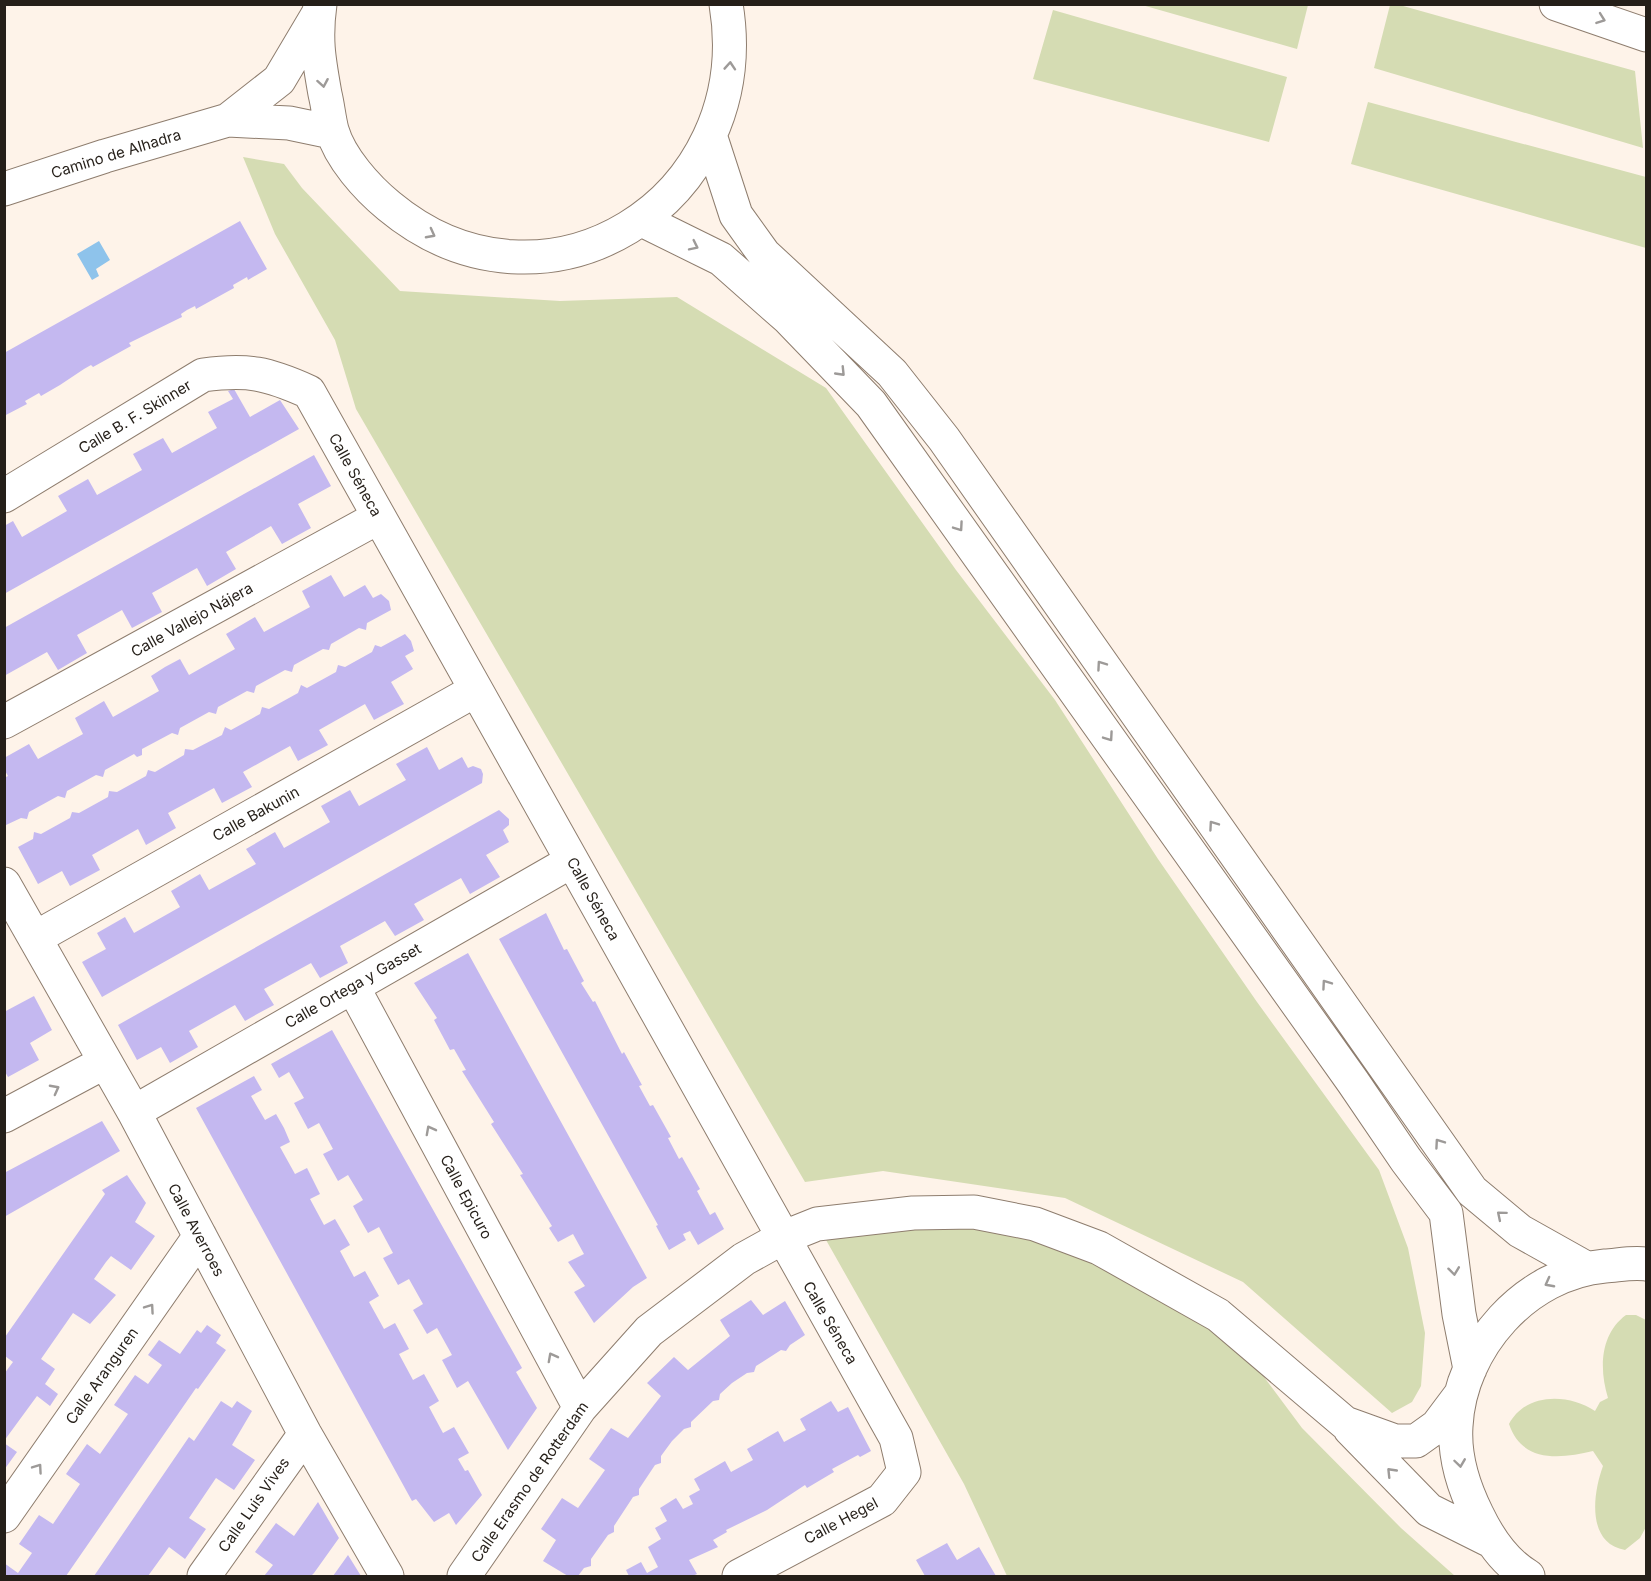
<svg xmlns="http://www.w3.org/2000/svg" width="1651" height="1581" font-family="Inter,sans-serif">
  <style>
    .green { fill: #d5dcb3 }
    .water { fill: #8ec3eb }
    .building { fill: #c4b8f0 }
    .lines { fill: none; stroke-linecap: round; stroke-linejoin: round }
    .minor-casing { stroke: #8e7d6e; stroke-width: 35 }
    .minor { stroke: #fff; stroke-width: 33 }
    .oneway { stroke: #9d9a98 }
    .labels { text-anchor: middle; stroke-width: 4.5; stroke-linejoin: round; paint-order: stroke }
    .street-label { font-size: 15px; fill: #251f19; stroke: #fff }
  </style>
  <rect width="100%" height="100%" fill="#fef3e9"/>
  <path class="green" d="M1396,4L1635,71L1643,148L1374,68L1390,5Z
    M1142,5L1308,4V5L1297,49Z
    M1053,10L1287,77L1269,142L1033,79Z
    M1368,102L1646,177V248L1351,164Z
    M243,157L284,164L302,188L400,291L560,301L677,297L826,388L956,570L1055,700L1158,859L1257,1002L1379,1170L1408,1248L1425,1333L1421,1386L1412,1402L1392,1413L1243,1282L1065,1198L883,1171L805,1182L356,409L335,340L275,234Z
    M974,1212L1218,1315L1302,1428L1401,1528L1455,1576H1007L964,1484L817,1224Z
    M1626,1315H1636L1646,1320V1527L1640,1538L1625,1550C1586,1543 1593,1493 1603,1466L1593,1451C1560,1459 1522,1463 1509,1424C1525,1393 1568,1393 1595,1411L1600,1402L1608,1398C1599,1369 1600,1334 1626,1315Z"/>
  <path class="water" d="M99,241L110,260L96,269L99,276L92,280L77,254Z"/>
  <path class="building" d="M240,221L267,269L248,280L247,277L233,285L234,288L196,309L195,306L187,310L181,314L182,317L129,343L131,346L93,367L91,365L84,369L60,385L41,396L39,393L25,401L27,404L4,416V353Z
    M234,389L250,417L280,400L299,429L4,594V526L13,521L22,537L67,511L58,496L88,479L97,495L142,470L133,454L163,438L172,453L217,428L208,412L233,399L228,391Z
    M314,455L331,486L298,504L311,528L282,544L271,526L226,552L236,569L207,586L197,568L152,593L162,612L132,628L122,610L77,635L87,653L58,670L47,652L4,676V628Z
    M331,575L344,597L365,585L373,598L381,594L389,601L391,610L367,623L366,630L359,628L331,644L329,650L323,649L294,665L292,672L285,670L256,686L254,693L247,691L218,707L216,714L209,712L180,728L178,735L172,733L142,749V755L137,757L134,754L105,770L103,777L96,775L67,791L65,798L58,796L29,812L27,819L21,818L6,825L4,778L8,776L4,769V758L29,744L38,759L83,734L75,718L104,701L113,717L159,691L151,676L165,667L180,659L189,675L235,649L226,634L255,617L264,632L310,607L302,591Z
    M405,634L411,641L414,651L405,656L413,669L391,682L404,704L374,720L365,704L319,730L328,745L298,761L290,746L243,772L252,787L222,803L214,788L168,813L176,828L146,845L138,829L92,855L100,870L70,886L62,871L38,884L18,847L33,839L34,832L41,834L70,818L72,812L79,813L108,797L109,791L117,792L146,776L148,770L155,772L184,755L185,749L193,750L222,735L225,727L231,730L260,714L262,707L269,709L298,693L301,685L307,688L336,672L338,665L345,667L372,652L375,645L381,647Z
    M427,747L439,770L462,757L468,768L473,766L481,769L483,774L482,783L102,997L82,962L106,949L97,933L125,917L134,933L180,907L171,891L200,874L209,890L256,864L246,849L275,832L284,848L330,822L321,806L350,790L359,806L406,780L396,764Z
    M499,810L509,819V825L503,830L509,842L486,855L500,877L470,894L461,878L414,904L424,920L395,936L385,921L340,946L348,963L320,978L311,963L264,989L274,1005L259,1013L245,1021L235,1005L189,1031L198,1047L170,1063L161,1047L137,1060L118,1025Z
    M546,913L564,950L567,949L584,981L581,983L593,1002L595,1001L622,1054L624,1052L642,1085L639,1086L650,1106L653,1105L671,1137L668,1138L679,1159L682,1157L700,1189L697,1191L710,1215L715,1212L724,1229L698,1245L690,1231L683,1234L686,1240L669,1250L656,1226L658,1225L499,939Z
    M468,953L647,1278L633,1287L594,1323L574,1292L585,1286L568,1262L584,1254L573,1234L558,1242L549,1228L552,1226L520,1175L523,1174L491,1124L494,1122L462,1071L466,1070L454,1049L450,1050L434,1020L437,1018L414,983Z
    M34,996L52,1030L30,1043L39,1060L8,1077L4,1070V1012Z
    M332,1030L522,1368L516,1372L537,1408L508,1450L468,1381L457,1388L442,1360L452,1355L437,1328L427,1334L413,1310L423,1304L409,1279L398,1285L383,1258L393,1253L379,1227L368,1233L360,1219L353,1206L363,1200L348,1175L338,1181L323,1154L333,1149L319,1123L308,1129L294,1103L304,1098L289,1072L279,1078L271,1064Z
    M254,1076L262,1090L251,1096L265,1120L276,1114L284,1128L290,1142L280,1147L295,1174L307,1168L320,1194L310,1199L324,1225L335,1219L350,1245L340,1251L354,1277L365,1271L379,1296L369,1302L384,1329L395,1323L409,1349L399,1354L413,1380L424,1374L439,1401L429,1407L443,1433L454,1427L469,1453L458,1459L465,1471L468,1470L482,1495L456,1525L449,1513L434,1522L416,1499L412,1501L196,1108Z
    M102,1121L120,1151L4,1217V1173Z
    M127,1175L146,1203L135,1222L155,1236L131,1270L111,1256L106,1262L94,1279L116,1295L90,1324L73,1313L41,1359L55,1369L45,1384L58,1394L50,1406L37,1396L4,1441V1374L13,1362L5,1356V1337L105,1194L102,1190Z
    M751,1300L763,1315L785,1301L805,1335L790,1345L786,1351L781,1350L756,1366L754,1372L747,1373L732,1383L720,1394L719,1400L713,1401L691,1422V1427L684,1429L672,1441L661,1456V1463L655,1465L639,1489V1495L633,1497L614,1526V1532L608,1535L591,1559V1566L584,1568L578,1576H568L543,1561L556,1540L541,1529L562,1498L578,1508L605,1470L589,1459L611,1428L628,1438L661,1396L647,1383L674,1357L688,1370L730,1336L720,1320Z
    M207,1325L221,1335L216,1343L226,1350L198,1389L196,1388L66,1576H4V1563L18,1573L32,1553L19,1544L39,1515L53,1524L80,1484L66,1474L87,1444L100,1454L128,1414L114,1405L135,1375L148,1384L162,1365L148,1355L159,1340L180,1354L197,1330L201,1333Z
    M221,1401L232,1408L237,1401L252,1411L232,1445L255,1460L234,1490L216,1478L189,1518L206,1529L185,1559L169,1547L148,1576H94L189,1437L194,1441Z
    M831,1401L838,1412L848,1407L871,1451L860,1457L858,1455L832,1469L834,1472L807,1488L805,1485L767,1510L726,1530L727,1532L713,1540L718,1547L689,1560L697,1574L692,1576H629L626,1570L641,1562L647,1573L658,1567L648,1547L661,1539L655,1528L667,1521L660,1508L676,1498L683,1509L693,1504L689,1496L700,1490L694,1479L725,1461L731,1472L753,1460L747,1449L778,1431L784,1442L806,1430L800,1419Z
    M4,1443L17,1452L4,1470Z
    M318,1502L339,1538L314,1573L311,1576H264L273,1565L255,1552L265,1538L276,1523L294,1536Z
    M947,1543L957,1560L979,1547L996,1576H925L916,1560Z
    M348,1555L361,1576H333Z"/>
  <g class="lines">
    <defs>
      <path id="minor" d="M320,4C315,40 319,60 325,94C328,106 329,119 332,130C340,158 367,188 389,206C544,335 759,202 726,4
        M1556,4L1646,35
        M228,120L279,80L317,16
        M711,138L736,215L764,254L892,373L944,439L1472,1191L1520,1231L1586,1268
        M4,189L105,156L228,120L289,123L332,132
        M642,220L721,259L789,319L871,404L1353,1082L1406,1160L1446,1213L1459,1314L1470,1369
        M4,496L203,375C248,369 267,373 309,392L896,1438L904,1472L882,1500L739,1576
        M4,722L379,517
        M4,884L134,1112L305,1434L387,1576
        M35,938L476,690
        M353,987L580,1408
        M134,1112L572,861
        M4,1116L105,1062
        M1350,1429L1429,1510L1489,1540
        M4,1516L200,1236
        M204,1576L305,1434
        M464,1576L580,1408L649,1331L744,1259L782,1238L817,1224L913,1213L974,1212L1035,1224L1099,1248L1218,1315L1345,1423L1395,1441H1416L1437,1426L1461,1394
        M1528,1576C1504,1562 1489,1539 1477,1514C1464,1488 1454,1456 1456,1426C1460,1347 1526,1273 1605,1266C1619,1265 1633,1262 1646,1264"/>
    </defs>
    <use href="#minor" class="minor-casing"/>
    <use href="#minor" class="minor"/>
  </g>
  <defs><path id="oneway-chevron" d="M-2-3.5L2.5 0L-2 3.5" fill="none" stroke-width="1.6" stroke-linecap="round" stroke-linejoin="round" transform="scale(1.5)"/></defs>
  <g class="oneway">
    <use href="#oneway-chevron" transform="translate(1601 19) rotate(20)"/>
    <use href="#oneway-chevron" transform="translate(730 66) rotate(-86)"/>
    <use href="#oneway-chevron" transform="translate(323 83) rotate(80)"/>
    <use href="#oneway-chevron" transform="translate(431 234) rotate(28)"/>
    <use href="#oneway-chevron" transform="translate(694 246) rotate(26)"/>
    <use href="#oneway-chevron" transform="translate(841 372) rotate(46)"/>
    <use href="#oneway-chevron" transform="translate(959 527) rotate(55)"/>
    <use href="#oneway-chevron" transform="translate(1101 665) rotate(-125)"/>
    <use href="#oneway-chevron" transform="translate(1109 737) rotate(55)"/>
    <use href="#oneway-chevron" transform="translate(1213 825) rotate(-125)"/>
    <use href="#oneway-chevron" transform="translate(1326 984) rotate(-125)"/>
    <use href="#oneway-chevron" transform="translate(55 1089) rotate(-28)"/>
    <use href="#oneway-chevron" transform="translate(430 1130) rotate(-118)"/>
    <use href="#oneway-chevron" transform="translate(1439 1143) rotate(-125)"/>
    <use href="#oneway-chevron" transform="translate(1501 1215) rotate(-140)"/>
    <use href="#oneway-chevron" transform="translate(1454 1271) rotate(83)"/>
    <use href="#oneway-chevron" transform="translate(1549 1283) rotate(152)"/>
    <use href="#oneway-chevron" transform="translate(150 1308) rotate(-55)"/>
    <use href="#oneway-chevron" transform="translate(552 1357) rotate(-118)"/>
    <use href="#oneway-chevron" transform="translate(1460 1463) rotate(82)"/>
    <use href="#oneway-chevron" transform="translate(38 1468) rotate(-55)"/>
    <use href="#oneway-chevron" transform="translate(1391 1472) rotate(-134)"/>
  </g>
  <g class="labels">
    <g class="street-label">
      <text transform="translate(116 154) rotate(-17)" y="5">Camino de Alhadra</text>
      <text transform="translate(135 417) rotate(-31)" y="5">Calle B. F. Skinner</text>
      <text transform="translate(355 475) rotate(61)" y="5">Calle Séneca</text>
      <text transform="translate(192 620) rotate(-29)" y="5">Calle Vallejo Nájera</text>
      <text transform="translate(256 814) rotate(-29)" y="5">Calle Bakunin</text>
      <text transform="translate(593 899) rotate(61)" y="5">Calle Séneca</text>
      <text transform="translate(353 986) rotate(-30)" y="5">Calle Ortega y Gasset</text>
      <text transform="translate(466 1197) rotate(62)" y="5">Calle Epicuro</text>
      <text transform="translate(196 1230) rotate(62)" y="5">Calle Averroes</text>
      <text transform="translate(830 1323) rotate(60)" y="5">Calle Séneca</text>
      <text transform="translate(102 1376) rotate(-55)" y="5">Calle Aranguren</text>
      <text transform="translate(530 1482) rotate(-55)" y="5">Calle Erasmo de Rotterdam</text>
      <text transform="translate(254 1505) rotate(-55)" y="5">Calle Luis Vives</text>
      <text transform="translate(841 1521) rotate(-28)" y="5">Calle Hegel</text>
    </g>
  </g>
  <rect width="1651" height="1581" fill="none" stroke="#251f19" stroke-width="12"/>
</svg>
